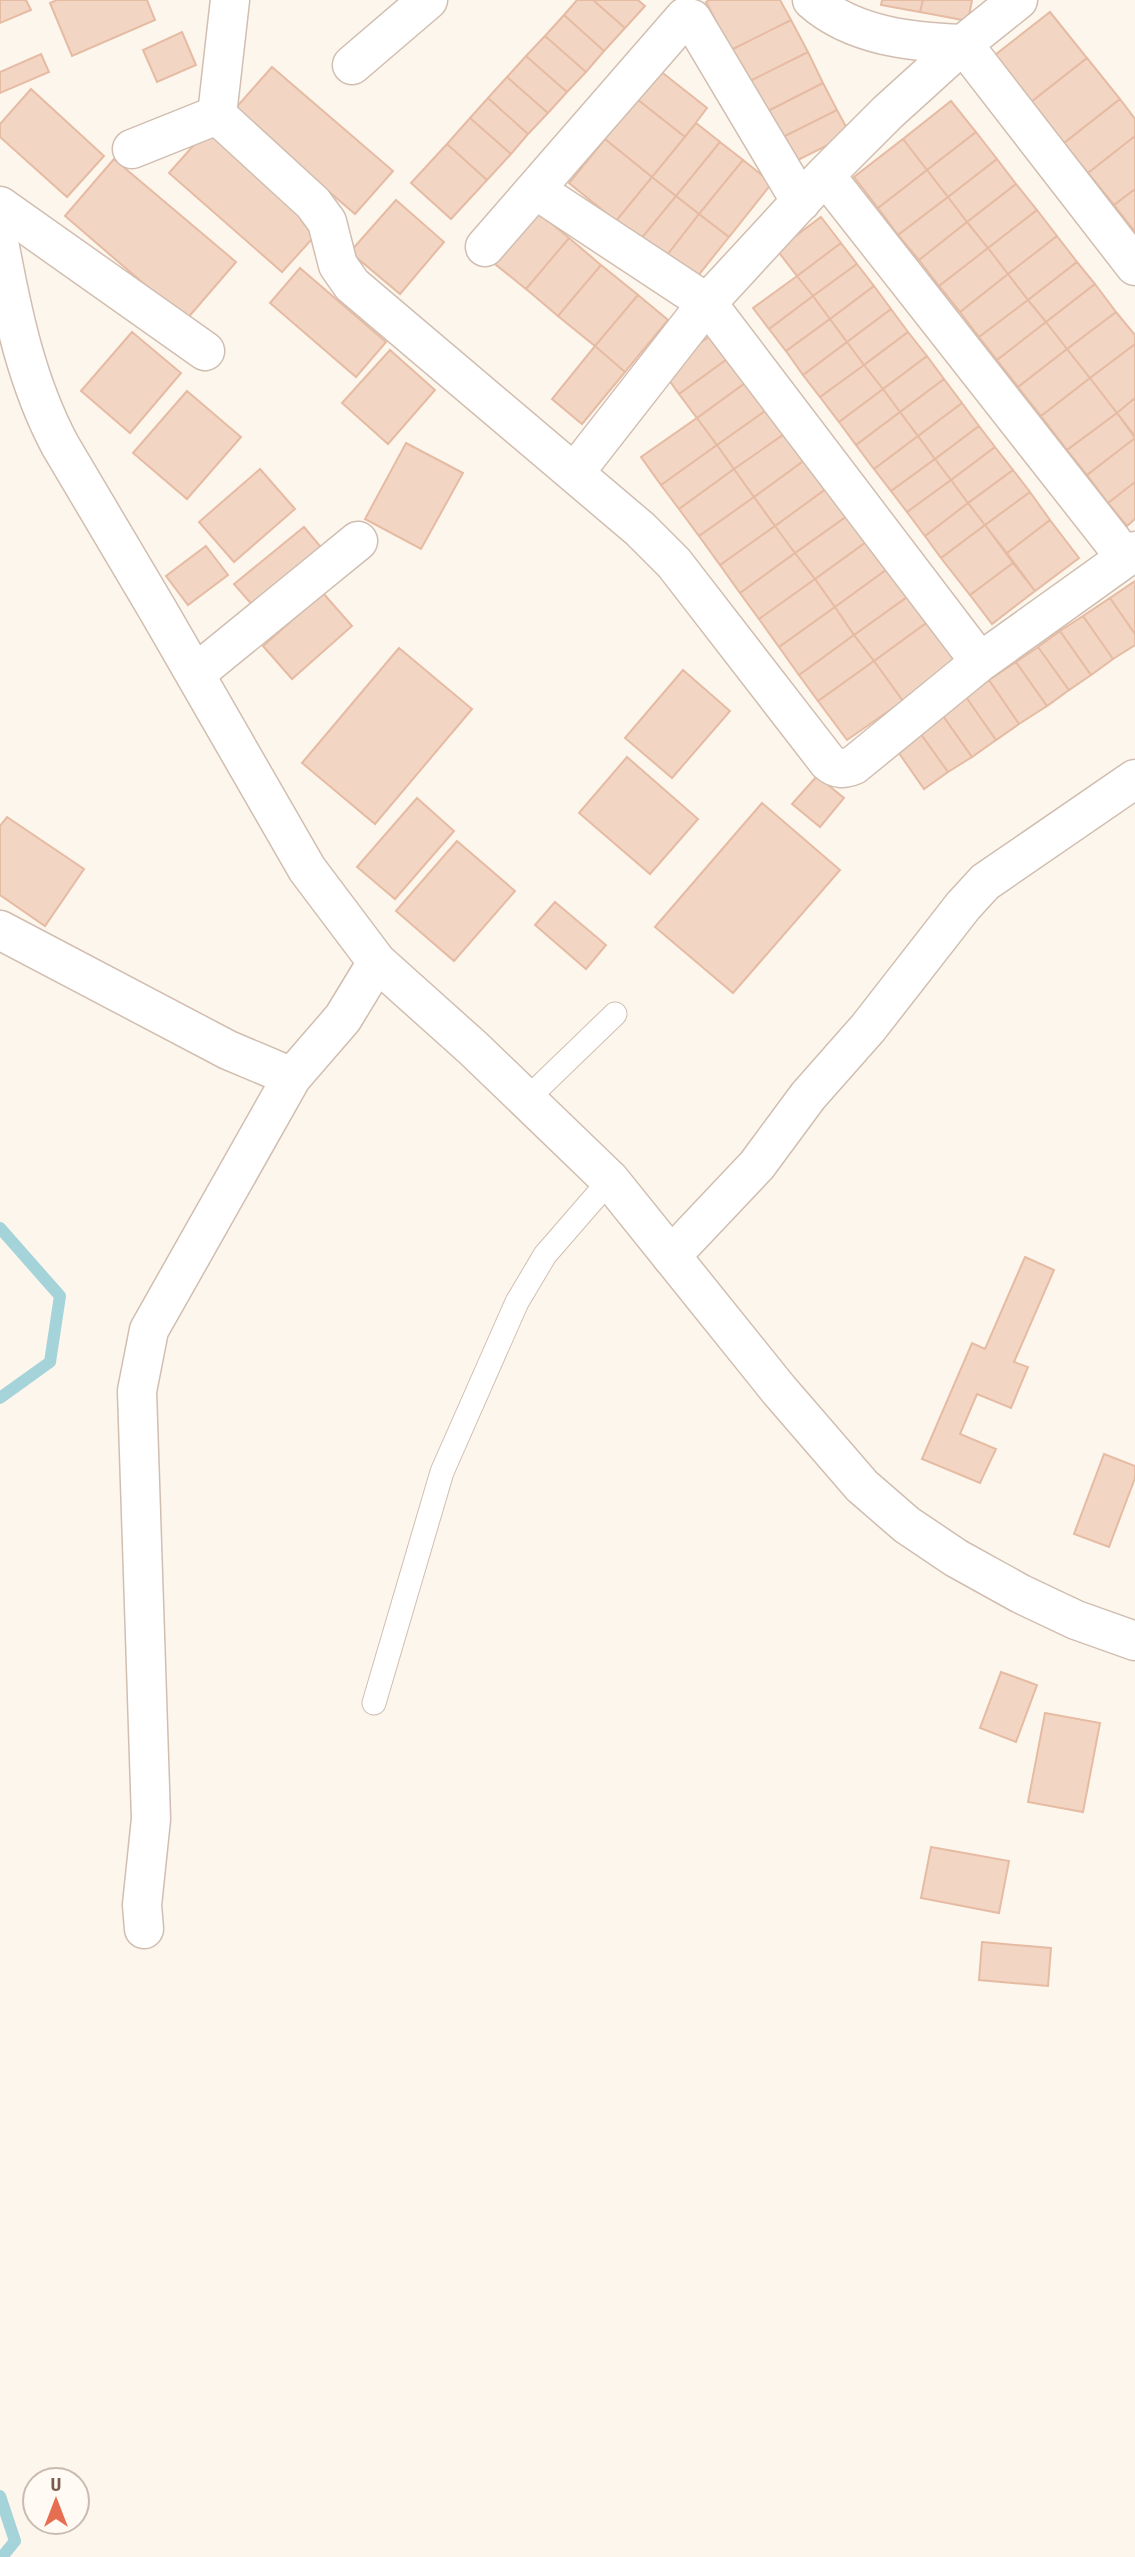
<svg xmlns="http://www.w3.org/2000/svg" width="1135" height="2557" font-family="'Roboto Condensed',sans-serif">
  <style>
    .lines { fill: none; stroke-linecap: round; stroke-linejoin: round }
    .stream { stroke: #a5d3da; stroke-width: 12 }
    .building { fill: #f3d5c3; stroke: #e6bba3; stroke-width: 2 }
    .service-casing { stroke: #d1beb0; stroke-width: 25 }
    .minor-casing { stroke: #d1beb0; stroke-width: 41 }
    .tertiary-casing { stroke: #d1beb0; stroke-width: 41 }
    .service { stroke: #fff; stroke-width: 23 }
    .minor { stroke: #fff; stroke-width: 38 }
    .tertiary { stroke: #fff; stroke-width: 38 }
  </style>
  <rect width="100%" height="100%" fill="#fdf6ec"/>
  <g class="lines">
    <path class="stream" d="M0,1228L60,1296L50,1362L0,1398
      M0,2496L15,2541L2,2557"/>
  </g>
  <path class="building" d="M0,0H26L31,10L0,23Z
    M57,0H147L155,20L72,56L50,3Z
    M577,0H593L625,28L604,51L564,15Z
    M593,0H638L645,6L625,28Z
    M709,0H780L791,20L731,50L706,2Z
    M882,0H923L920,12L881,5Z
    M923,0H972L968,21L920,12Z
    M1050,12L1087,58L1031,102L995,55Z
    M564,15L604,51L586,72L545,36Z
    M791,20L808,52L748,82L731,50Z
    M182,32L196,65L157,82L143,50Z
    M545,36L586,72L567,92L526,56Z
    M808,52L823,83L764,113L748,82Z
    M41,54L49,72L0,93V72Z
    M526,56L567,92L548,113L507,77Z
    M1087,58L1120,99L1064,143L1031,102Z
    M272,67L393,171L355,214L234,110Z
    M659,70L707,108L685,137L637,99Z
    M507,77L548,113L528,134L488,98Z
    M823,83L837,110L777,140L764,113Z
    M31,89L104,156L67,197L0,137V124Z
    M488,98L528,134L511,154L470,118Z
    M637,99L685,137L652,177L605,139Z
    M1120,99L1135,119V136L1088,173L1064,143Z
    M951,101L976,132L927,170L903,139Z
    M837,110L850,134L790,164L777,140Z
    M470,118L511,154L487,180L447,144Z
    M696,123L720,142L676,196L652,177Z
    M210,127L323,227L282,272L169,173Z
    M976,132L997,159L948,197L927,170Z
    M1135,136V189L1114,205L1088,173Z
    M605,139L652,177L616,221L569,183Z
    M903,139L927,170L878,208L854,177Z
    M720,142L743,160L699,214L676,196Z
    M447,144L487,180L451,219L411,183Z
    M114,159L236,262L186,320L65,216Z
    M997,159L1016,184L967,222L948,197Z
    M743,160L772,183L729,237L699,214Z
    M927,170L948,197L898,235L878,208Z
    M652,177L676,196L640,240L616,221Z
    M1016,184L1037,210L988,248L967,222Z
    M1135,189V232L1114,205Z
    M676,196L699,214L664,259L640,240Z
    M948,197L967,222L919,260L898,235Z
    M396,200L444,242L400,294L350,252Z
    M1037,210L1057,236L1008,274L988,248Z
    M539,213L569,238L526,289L495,264Z
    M699,214L729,237L693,282L664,259Z
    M821,217L841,243L797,276L777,250Z
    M967,222L988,248L939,286L919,260Z
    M1057,236L1077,262L1028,300L1008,274Z
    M569,238L601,265L558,316L526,289Z
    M841,243L857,264L813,296L797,276Z
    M988,248L1008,274L960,312L939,286Z
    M1077,262L1095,284L1046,322L1028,300Z
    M857,264L874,286L830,319L813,296Z
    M601,265L638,295L595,346L558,316Z
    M300,268L386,342L356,377L270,303Z
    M1008,274L1028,300L979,337L960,312Z
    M797,276L813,296L769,329L753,308Z
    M1095,284L1116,312L1067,349L1046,322Z
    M874,286L891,309L847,342L830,319Z
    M638,295L668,320L625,372L595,346Z
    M813,296L830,319L786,351L769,329Z
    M1028,300L1046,322L997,360L979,337Z
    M891,309L908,332L864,365L847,342Z
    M1116,312L1135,335V344L1090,378L1067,349Z
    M830,319L847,342L803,375L786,351Z
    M1046,322L1067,349L1018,387L997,360Z
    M717,331L734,354L679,394L662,370Z
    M132,332L181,373L130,433L81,391Z
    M908,332L927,356L883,389L864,365Z
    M847,342L864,365L820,397L803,375Z
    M1135,344V398L1117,413L1090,378Z
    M595,346L625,372L582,424L552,399Z
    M1067,349L1090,378L1041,416L1018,387Z
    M390,350L435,390L388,444L342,403Z
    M734,354L752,378L697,418L679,394Z
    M927,356L944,379L900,412L883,389Z
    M864,365L883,389L839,422L820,397Z
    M752,378L772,406L717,445L697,418Z
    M1090,378L1117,413L1067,450L1041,416Z
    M944,379L962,403L918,436L900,412Z
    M883,389L900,412L856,445L839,422Z
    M187,391L241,437L187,499L133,453Z
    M1135,398V436L1117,413Z
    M962,403L979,426L935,459L918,436Z
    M772,406L790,430L734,469L717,445Z
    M900,412L918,436L874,469L856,445Z
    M1117,413L1135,438L1087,475L1067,450Z
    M697,418L717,445L661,485L641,457Z
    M979,426L995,447L951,480L935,459Z
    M790,430L809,457L754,497L734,469Z
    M918,436L935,459L891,491L874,469Z
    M1135,438V482L1108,503L1087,475Z
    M406,443L463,473L421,549L365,519Z
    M717,445L734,469L679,509L661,485Z
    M995,447L1013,470L968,503L951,480Z
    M809,457L830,486L775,526L754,497Z
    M935,459L951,480L907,512L891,491Z
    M260,469L295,509L234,562L199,522Z
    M734,469L754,497L699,536L679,509Z
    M1013,470L1030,492L985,525L968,503Z
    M951,480L968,503L925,536L907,512Z
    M1135,482V519L1127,526L1108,503Z
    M830,486L850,514L795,553L775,526Z
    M1030,492L1050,520L1007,553L985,525Z
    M754,497L775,526L720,565L699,536Z
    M968,503L985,525L941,558L925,536Z
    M850,514L869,540L815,579L795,553Z
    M1050,520L1079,558L1035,591L1007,553Z
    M985,525L1013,563L970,595L941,558Z
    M775,526L795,553L740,593L720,565Z
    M304,527L330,558L261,615L234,584Z
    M869,540L890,567L835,607L815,579Z
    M206,546L228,575L188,605L166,576Z
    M795,553L815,579L759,619L740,593Z
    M1013,563L1035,591L992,624L970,595Z
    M890,567L910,595L854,635L835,607Z
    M815,579L835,607L779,647L759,619Z
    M1135,581V634L1110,598Z
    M323,593L352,626L292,679L263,646Z
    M910,595L929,621L874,661L854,635Z
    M1110,598L1135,634V645L1113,659L1083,616Z
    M835,607L854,635L799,675L779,647Z
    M1083,616L1113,659L1091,675L1060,631Z
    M929,621L958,661L903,701L874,661Z
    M1060,631L1091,675L1069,690L1038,647Z
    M854,635L874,661L818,701L799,675Z
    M1038,647L1069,690L1047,706L1016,662Z
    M399,648L472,709L375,824L302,763Z
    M874,661L903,701L847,740L818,701Z
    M1016,662L1047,706L1019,724L989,680Z
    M683,670L730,711L672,778L625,738Z
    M989,680L1019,724L996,740L966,697Z
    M966,697L996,740L972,757L941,713Z
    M941,713L972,757L948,772L918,730Z
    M918,730L948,772L924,789L894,746Z
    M627,757L698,819L650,874L579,813Z
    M817,776L844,798L820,827L792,804Z
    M417,798L454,831L395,899L357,867Z
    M762,803L840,870L733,993L655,927Z
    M7,817L84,869L45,926L0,895V826Z
    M457,841L515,891L454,961L396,911Z
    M555,902L606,945L586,969L535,925Z
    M1025,1257L1054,1270L1014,1362L1028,1367L1011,1408L977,1394L960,1434L996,1449L980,1483L922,1459L972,1343L985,1349Z
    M1104,1454L1135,1466V1478L1109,1547L1074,1534Z
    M1001,1672L1037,1685L1016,1742L980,1728Z
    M1045,1713L1100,1723L1083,1812L1028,1802Z
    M931,1847L1009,1861L999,1913L921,1898Z
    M982,1942L1051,1948L1048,1986L979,1980Z"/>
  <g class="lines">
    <defs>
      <path id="service" d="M526,1100L615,1014
        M374,1703L442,1472L517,1302L545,1255L610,1180"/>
      <path id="minor" d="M812,0C852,36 911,42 963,44L1135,266
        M352,65L428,0
        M217,115L313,203L327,222L338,265L352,285L640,529L674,563L828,762C837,770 844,769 854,765L980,662L1135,551
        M132,149L217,115L230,0
        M825,175L1125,557
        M536,190L707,303L980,662
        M0,206L205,351
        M485,247L685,17L692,19L801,202
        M575,472L707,303L825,175L888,112L963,44L1018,0
        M195,674L358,541
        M0,930L228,1050L292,1077L343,1018L377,962
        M671,1256L757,1165L808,1096L868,1028L963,906L985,882L1135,779
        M144,1929L142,1905L151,1819L137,1391L149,1330L292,1077"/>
      <path id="tertiary" d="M0,247C13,316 27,383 60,445L159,612L307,869L377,962L473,1048L610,1180L779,1390L862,1486L907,1525L956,1558L1021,1594L1076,1620L1135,1641"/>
    </defs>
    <use href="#service" class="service-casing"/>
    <use href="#minor" class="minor-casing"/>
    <use href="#tertiary" class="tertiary-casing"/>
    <use href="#service" class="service"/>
    <use href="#minor" class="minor"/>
    <use href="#tertiary" class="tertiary"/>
  </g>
  <g transform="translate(56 2501)"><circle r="33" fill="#fffaf3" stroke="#cabbb1" stroke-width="2"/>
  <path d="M0-5L12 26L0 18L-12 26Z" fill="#e76f51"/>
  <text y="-10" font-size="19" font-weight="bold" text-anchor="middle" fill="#7a5c4d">U</text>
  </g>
</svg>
